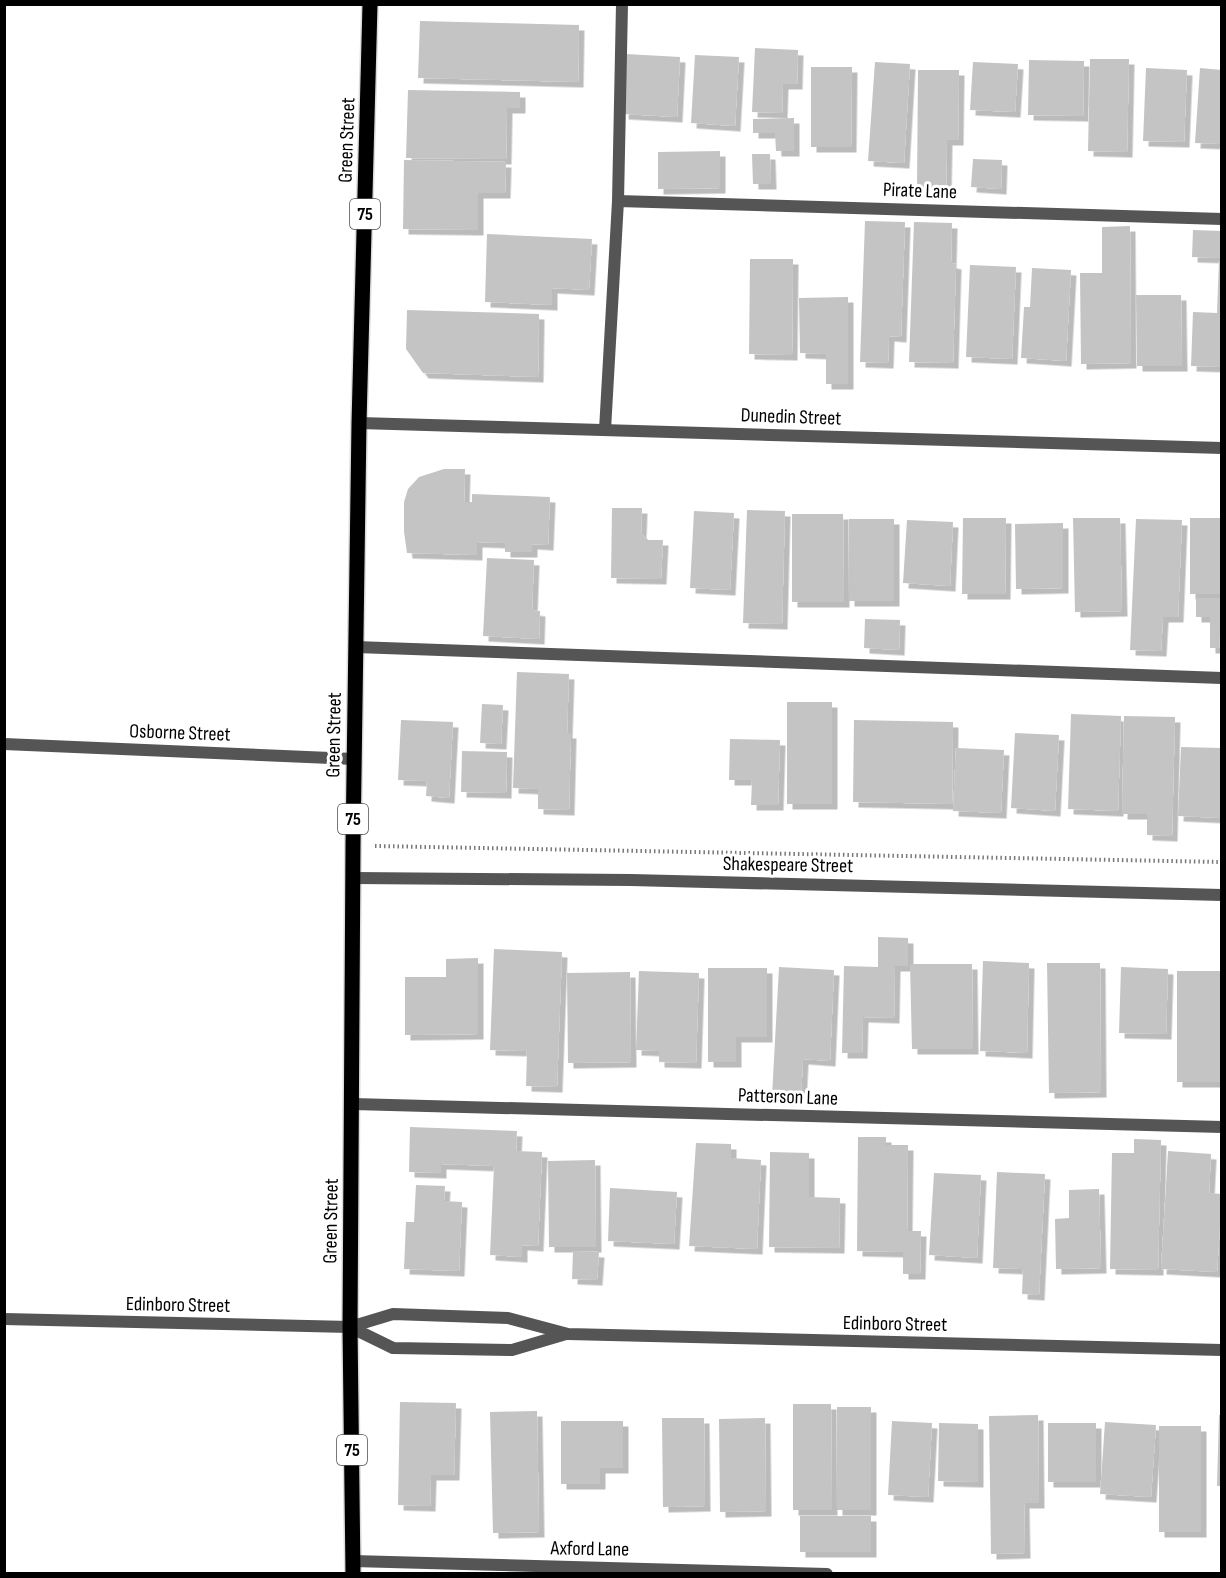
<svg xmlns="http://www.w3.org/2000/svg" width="1226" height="1578" font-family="'Sofia Sans Condensed',sans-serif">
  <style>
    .building { fill: #c4c4c4; filter: url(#shadow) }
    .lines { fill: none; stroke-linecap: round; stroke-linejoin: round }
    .primary-casing { stroke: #dbdbdb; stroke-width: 18 }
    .path { stroke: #777; stroke-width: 4; stroke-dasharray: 1.5 3; stroke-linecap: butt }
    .service { stroke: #555; stroke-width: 12 }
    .minor { stroke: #555; stroke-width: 12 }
    .primary { stroke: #000; stroke-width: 15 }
    .labels { text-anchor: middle; stroke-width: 6; stroke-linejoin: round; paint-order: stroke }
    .shield { fill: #fff; stroke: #4c4c4c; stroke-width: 1.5 }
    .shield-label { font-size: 18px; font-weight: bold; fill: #000 }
    .street-label { font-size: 20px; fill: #000; stroke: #fff }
  </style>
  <defs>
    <filter id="shadow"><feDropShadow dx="5.5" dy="5.5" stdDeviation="0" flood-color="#0004"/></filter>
  </defs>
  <rect width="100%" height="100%" fill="#fff"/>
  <path class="building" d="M420,21L579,25L578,82L418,78Z
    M755,48L798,50L797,84H783L782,113L752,112Z
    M626,54L680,57L677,117L623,114Z
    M695,55L739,57L735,126L691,123Z
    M1090,59H1129L1127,152L1088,151Z
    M1029,60L1084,61L1083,116L1028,115Z
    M875,62L910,64L904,163L868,161Z
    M973,62L1018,64L1015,112L970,110Z
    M811,67H852L851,147H811Z
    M1146,68L1187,70L1184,142L1143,141Z
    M1200,68L1222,70V144L1195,143Z
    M918,70H959L958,140H947L946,189L917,188Z
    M408,90L520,92V108H507L506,159L406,158Z
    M794,118V151H776L775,133H753V119Z
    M720,151V188L658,189V152Z
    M752,154H770L771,184H753Z
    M973,159L1002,160L1001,189L971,187Z
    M404,160L506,162L505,193H478V230L403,229Z
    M865,221L905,222L901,337L889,336L888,363L860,362Z
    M914,222L952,223L951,263L956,264L953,363L909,362Z
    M1130,226L1131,363L1081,364L1080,273H1102V227Z
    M1193,230L1222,231V258L1192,257Z
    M487,234L592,239L589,290L552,288V305L485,302Z
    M750,259H793L792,355L749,354Z
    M1219,261H1222V367L1191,366L1193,312L1217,313Z
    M970,265L1016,267L1012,359L966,357Z
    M1032,268L1071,270L1066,361L1021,358L1024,307H1030Z
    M1136,295H1181L1182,366H1137Z
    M848,297V384H826V354L800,353L799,298Z
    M407,310L539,314L538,377L423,373L406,349Z
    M444,469H465L464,502H472V494L550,497L548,545L532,544V552H505V543L477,542V555L407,553L404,532V502L408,489L419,477Z
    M612,508H642L641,533L648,540H663L661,579L611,578Z
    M747,510L785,511L782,624L743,623Z
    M694,511L734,513L730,590L690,588Z
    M792,514H843L844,602H792Z
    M963,518H1006L1005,594H962Z
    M1073,518H1120L1122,611L1075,612Z
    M1190,518H1222V594H1190Z
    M849,519H894V601H849Z
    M1136,519L1182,520L1178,617H1163L1161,651L1130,650Z
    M907,520L953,522L950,586L903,583Z
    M1063,523V588L1016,589L1015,524Z
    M487,558L534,560L532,610L540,611L539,639L483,636Z
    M1196,598H1222L1219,648H1210V617H1196Z
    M865,619L900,620L899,650L864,648Z
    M517,672L569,674L567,733H571L569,810L538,809V789L513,788Z
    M787,702H832V804H787Z
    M482,704L503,705L501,744L480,743Z
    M1071,714L1121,716L1118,811L1068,809Z
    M1124,716L1175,717L1172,836L1147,835V814H1122Z
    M401,720L453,722L449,798L426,796L427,781L398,780Z
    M854,720L953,722L952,804L853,802Z
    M1015,733L1059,735L1055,811L1011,808Z
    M730,739L780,740L778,805H751L752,780H729Z
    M1181,747L1222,748V818L1178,816Z
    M956,748L1004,750L1001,813L953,811Z
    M462,751L507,752L506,793L461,792Z
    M878,937L908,938V966H895L894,1018L863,1017L862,1053H842L844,966L878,967Z
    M494,949L562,952L557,1087L526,1086L527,1051L490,1050Z
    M478,958V1034L405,1035V977H446V959Z
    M983,961L1029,963L1027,1053L980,1051Z
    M1047,963H1100L1101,1092L1049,1093Z
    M910,964H972L973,1049H912Z
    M779,967L834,970L830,1061L803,1059L801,1098L772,1096Z
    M1121,967L1168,969L1166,1034L1119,1033Z
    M708,968H767V1037H736V1062H708Z
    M639,971L699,973L696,1063L659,1062V1051L636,1050Z
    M1177,971H1222V1082H1177Z
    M630,972L631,1062L568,1063L567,973Z
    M410,1127L517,1131L516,1151L542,1152L538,1246L522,1245V1257L490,1255L494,1166L441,1164V1173L409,1172Z
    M858,1137H886V1145H908L907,1231H921L920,1274H903V1252L857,1251Z
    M1134,1139L1161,1140L1158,1270L1110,1269L1112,1153H1134Z
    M696,1143L731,1144V1158L761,1160L757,1249L689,1246Z
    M1168,1151L1211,1154L1209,1193L1222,1194L1217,1272L1161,1269Z
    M770,1152L809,1153V1197L840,1198L839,1248L769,1247Z
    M595,1160L596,1247H549L548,1161Z
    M997,1172L1045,1174L1039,1295L1022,1294L1023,1269L993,1268Z
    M934,1173L981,1175L977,1258L929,1255Z
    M416,1185L445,1186L444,1201L462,1202L459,1271L404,1269L406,1222H414Z
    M610,1188L677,1192L674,1244L608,1241Z
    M1099,1189L1101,1268L1056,1269L1055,1219L1069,1218V1190Z
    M573,1251L599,1252L597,1280L572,1279Z
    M400,1402L456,1403L454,1475H431L430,1506L398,1505Z
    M793,1404H831L832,1510H793Z
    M837,1407H871V1510H837Z
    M537,1411L539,1532L493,1533L490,1412Z
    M1038,1415L1039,1503H1024L1025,1553L991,1554L989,1416Z
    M1219,1415H1222V1486H1217Z
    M662,1418H704L705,1506L663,1507Z
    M765,1418L766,1511L720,1512L719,1419Z
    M561,1421H623V1468H600V1484H561Z
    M892,1421L932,1423L928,1497L888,1495Z
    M1105,1422L1156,1425L1151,1497L1100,1494Z
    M939,1423L978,1424V1482L938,1481Z
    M1048,1423H1096V1482H1048Z
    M1159,1426H1201V1532H1159Z
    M800,1516H871V1552H800Z"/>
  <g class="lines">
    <defs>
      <path id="primary" d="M353,1574L350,1327L353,845L359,423L370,4"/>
    </defs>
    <use href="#primary" class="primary-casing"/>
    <path class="path" d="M375,846L1222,862"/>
    <path class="service" d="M618,201L1222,219
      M605,430L618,201L622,4
      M356,647L1222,678
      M353,1104L1222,1127
      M353,1561L827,1574"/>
    <path class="minor" d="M359,423L1222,448
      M4,744L354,759
      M354,878L631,880L1222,895
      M4,1319L350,1327L393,1314L508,1318L568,1334L1222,1350
      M350,1327L393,1348L512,1350L566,1334"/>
    <use href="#primary" class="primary"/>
  </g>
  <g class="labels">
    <g class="shield">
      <rect x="350" y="199" width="30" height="30" rx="4.5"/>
      <rect x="338" y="804" width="30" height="30" rx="4.5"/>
      <rect x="337" y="1435" width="30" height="30" rx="4.5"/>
    </g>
    <g class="shield-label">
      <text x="365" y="220">75</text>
      <text x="353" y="825">75</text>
      <text x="352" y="1456">75</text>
    </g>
    <g class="street-label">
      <text transform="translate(346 140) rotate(-88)" y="7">Green Street</text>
      <text transform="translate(920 190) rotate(2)" y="7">Pirate Lane</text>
      <text transform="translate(791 416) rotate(2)" y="7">Dunedin Street</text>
      <text transform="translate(180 732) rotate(2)" y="7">Osborne Street</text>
      <text transform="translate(333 735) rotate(-89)" y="7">Green Street</text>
      <text transform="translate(788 864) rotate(1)" y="7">Shakespeare Street</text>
      <text transform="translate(788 1096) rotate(2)" y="7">Patterson Lane</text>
      <text transform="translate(330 1221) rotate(-89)" y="7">Green Street</text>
      <text transform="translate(178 1304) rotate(1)" y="7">Edinboro Street</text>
      <text transform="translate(895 1323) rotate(1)" y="7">Edinboro Street</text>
      <text transform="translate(590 1548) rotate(1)" y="7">Axford Lane</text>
    </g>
  </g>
  <rect width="1226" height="1578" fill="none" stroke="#000000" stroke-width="12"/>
</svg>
